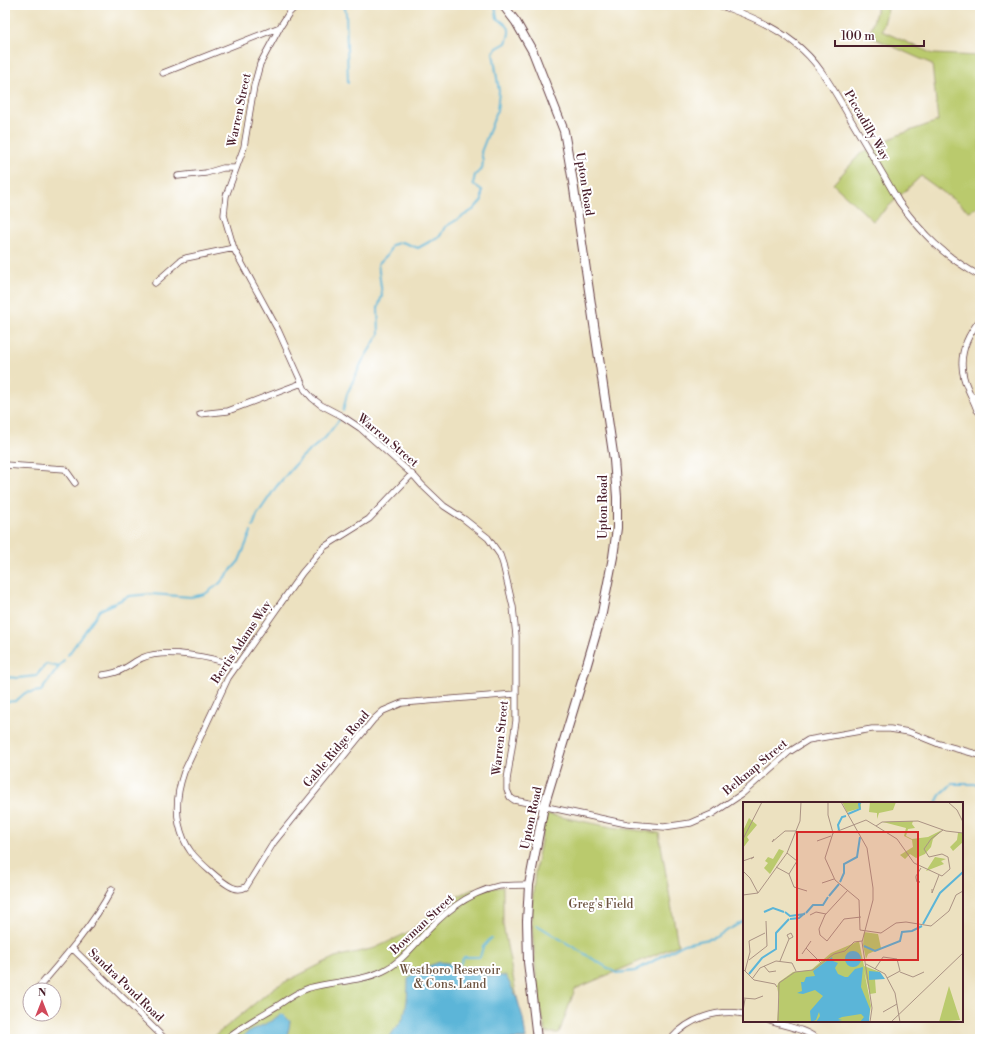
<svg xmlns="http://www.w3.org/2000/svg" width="985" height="1044" font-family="'Libre Bodoni',serif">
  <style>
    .green { fill: #baca6d; stroke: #82744c }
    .water { fill: #5bb5d8; stroke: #526a82 }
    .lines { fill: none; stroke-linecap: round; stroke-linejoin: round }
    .stream { stroke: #5bb5d8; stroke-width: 2 }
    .minor-casing { stroke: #623c41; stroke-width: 7 }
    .secondary-casing { stroke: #623c41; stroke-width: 10 }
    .minor { stroke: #fff; stroke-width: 5.5 }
    .secondary { stroke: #fff; stroke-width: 8 }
    .labels { text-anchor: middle; stroke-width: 4; stroke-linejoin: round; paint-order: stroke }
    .street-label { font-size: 12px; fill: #4a1f2b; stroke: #fff }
    .park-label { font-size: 12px; fill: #6c523f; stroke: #fff }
    .inset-river { fill: none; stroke: #5bb5d8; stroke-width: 2 }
    .inset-road { fill: none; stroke: #ab9384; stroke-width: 1 }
    .view { fill: #d62828; fill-opacity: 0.15; stroke: #d62828; stroke-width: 2 }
    .inset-edge { fill: none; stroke: #4a1f2b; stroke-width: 2 }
  </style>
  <rect width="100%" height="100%" fill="#fff"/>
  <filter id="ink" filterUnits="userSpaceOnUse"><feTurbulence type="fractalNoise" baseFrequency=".025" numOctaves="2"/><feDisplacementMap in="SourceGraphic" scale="8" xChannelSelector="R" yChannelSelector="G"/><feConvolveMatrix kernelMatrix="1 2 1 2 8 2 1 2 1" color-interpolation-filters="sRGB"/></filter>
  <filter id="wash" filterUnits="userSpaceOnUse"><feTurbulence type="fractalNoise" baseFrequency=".012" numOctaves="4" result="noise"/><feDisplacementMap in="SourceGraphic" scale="16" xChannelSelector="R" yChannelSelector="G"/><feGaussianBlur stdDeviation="0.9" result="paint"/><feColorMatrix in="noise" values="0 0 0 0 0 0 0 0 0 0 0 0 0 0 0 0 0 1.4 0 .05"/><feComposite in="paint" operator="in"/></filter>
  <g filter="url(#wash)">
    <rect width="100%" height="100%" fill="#ece1c0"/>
    <path class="green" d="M878,5H889L882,31L933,54L980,56V206L969,211L921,176L873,221L833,184L861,153L898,135L938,121L932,64L869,36Z
      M546,814L611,827L659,833L678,945L575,989L559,1033H546L538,999L531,915L535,873Z
      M503,887V925L525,1039H211L275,987L335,957L375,948L409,932L444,903L473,889Z"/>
    <path class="water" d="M440,962L454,964L463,970L487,976H506L517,998L523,1018L526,1039H389C392,1031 398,1027 402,1020C407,1011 408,991 408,979L417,970Z
      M283,1014L290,1021L289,1028L286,1039H240C249,1030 260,1027 271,1021C276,1018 278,1015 283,1014Z"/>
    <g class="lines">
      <path class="stream" d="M344,5L346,13L348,83
        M343,411L347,394L362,362L379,334L378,308L382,295L378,264L388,254L392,245L402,242L418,248L440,236L445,227L473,210L482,200V190L473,184L475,175L482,169L483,161L481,152L497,111L499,91L493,52L497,48L506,43C512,28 510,27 497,18L495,5
        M253,527L257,515L276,487L302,457L325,438L339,420
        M68,655L100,610L129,596L151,594L191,597L205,594L219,584L239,561L251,532
        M5,677L18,678L36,676L46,664L59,667
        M5,702L16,701L25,693L41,691L64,660
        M936,803L940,795L952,784H980
        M537,925L616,973L635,971L684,944L714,938L744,921
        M457,969L464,957H480L483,947L491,938"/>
    </g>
  </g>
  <g filter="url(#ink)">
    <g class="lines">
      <defs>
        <path id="minor" d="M294,5V8L289,13L280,27L260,64L254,86L244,147L226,196L224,215L234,249L278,330L305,390L312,398L321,405L342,416L360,428L415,477L422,485L444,506L464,519L488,538L500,555L503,564L513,607L516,636V721L507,780V790L510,797L514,800L627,824L664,827L691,823L712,814L742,794L789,752L808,740L872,729H890L909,732L939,744L980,755
          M718,5C757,17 797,36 821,71C832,86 842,104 851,120C867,147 883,174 899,202C923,235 944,256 980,276
          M294,8L311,5
          M163,73L280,27
          M178,176L206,173L223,168H235
          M155,283L181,260L186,258L234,248
          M980,320C966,337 958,356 964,378C967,389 973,399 977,410L980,413
          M972,397L980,394
          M200,414L228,411L302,383
          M5,465L65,469L75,483
          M412,474L369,519L324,547L302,573L228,678L184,772C178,789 175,805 179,824C181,833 185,844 191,852C198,861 224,885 234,888C239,890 242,889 246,887L274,842L373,720L383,711L402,703L516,694
          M103,675C110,674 117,673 123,669C130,666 135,661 142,658C165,648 213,657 235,666
          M72,948L165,1039
          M38,988C65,957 93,925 112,889
          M770,1021C785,1026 805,1029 817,1039
          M226,1039C242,1026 260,1016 277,1006C287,999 297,992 309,988C333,981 360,982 383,971C398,964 408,952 419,940C441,915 466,893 499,886C509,885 519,885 529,885
          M671,1039C689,1018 717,1009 744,1014"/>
        <path id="secondary" d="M503,5L516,22L533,52L564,131L573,182L614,460L617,497V528L613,557L602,613L583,678L544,806L529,885L527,921L528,962L537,1039"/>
      </defs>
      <use href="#minor" class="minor-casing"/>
      <use href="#secondary" class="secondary-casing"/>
      <use href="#minor" class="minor"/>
      <use href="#secondary" class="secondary"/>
    </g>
  </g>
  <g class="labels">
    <g class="street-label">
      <text transform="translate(239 110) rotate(-78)" y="4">Warren Street</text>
      <text transform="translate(867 125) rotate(60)" y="4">Piccadilly Way</text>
      <text transform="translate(585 184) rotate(81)" y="4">Upton Road</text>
      <text transform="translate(388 440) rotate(40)" y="4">Warren Street</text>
      <text transform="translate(603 507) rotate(-90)" y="4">Upton Road</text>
      <text transform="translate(241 642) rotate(-56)" y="4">Bertis Adams Way</text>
      <text transform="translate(500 738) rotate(-84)" y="4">Warren Street</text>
      <text transform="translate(336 749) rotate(-50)" y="4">Gable Ridge Road</text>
      <text transform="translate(755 767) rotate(-40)" y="4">Belknap Street</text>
      <text transform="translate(531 818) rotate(-78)" y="4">Upton Road</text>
      <text transform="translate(422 924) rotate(-43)" y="4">Bowman Street</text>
      <text transform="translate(126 985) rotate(44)" y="4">Sandra Pond Road</text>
    </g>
    <g class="park-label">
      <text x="601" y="908">Greg's Field</text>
      <text x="450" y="974">Westboro Resevoir<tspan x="450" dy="14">&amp; Cons. Land</tspan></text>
    </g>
  </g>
  <g transform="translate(743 802)">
    <rect width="220" height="220" fill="#ece1c0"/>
    <path d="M99,0L118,1V6L104,10ZM127,0H153L150,8L136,11L134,17V11L126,10ZM6,16L14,23L4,35L6,38L0,46V29ZM170,19L169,22L172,26L165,27L163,34L169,37L185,35L199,28L190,37L188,45L182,52L173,56L167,52L162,57L157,53L170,45L169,38L161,34L163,26L140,20ZM215,31H220V40L210,49L207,45L214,38ZM36,47L41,49L27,72L21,66L25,61L22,59L25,55L30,57ZM192,55L203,57L198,59L201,62L183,69ZM121,130L135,132L138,146L125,152L123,157L120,143ZM116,139L121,164L137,170L132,177L133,191L127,192L121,168L128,204L125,220H34L36,196L34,184L36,180L50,170L68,168L88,151ZM206,184L217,218L196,220Z" fill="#baca6d"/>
    <path d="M102 157a8 8 0 1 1 16 0a8 8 0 1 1-16 0ZM89,155L90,159L95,161L92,166L95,172L102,175H105L112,167L120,165L118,185L127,207L126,220H117L121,215L118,212L99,215L95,217L99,218L91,220H73L77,214L76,210L73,218L68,220L67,209L80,194L72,188L60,192L54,191L59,189L58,180H61L63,175L72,174L70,169ZM126,169L137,170L142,177L126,178Z" fill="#5bb5d8"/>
    <path class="inset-river" d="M105,12L117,7L116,2L118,0M96,28L95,23L99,15L103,14M97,80L101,71V62L114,55L117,35M86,94L96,82M21,110L30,106L41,110M42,110L47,114L62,112M63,111L70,103H80L85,95M47,117L56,116L62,111M180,122L197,91L220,70M121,144L132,149L157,139L159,130L169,129L179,124M6,172L19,156L33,147V131L46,117"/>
    <path class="inset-road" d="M85,0V13L90,31L82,56L92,78L116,98L117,128L138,131L153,121L163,120L188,124L206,109L213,93L220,89M98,0L124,46L130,86V98L119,140L129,206L127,220M205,0L214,8L220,20M133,24L154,37L171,61L199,74L207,67L205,55L199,52L186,55L181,47L188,37L200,28M90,31L123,18L133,24L139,20L175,19L203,29L220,31M0,37L19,0M31,37L29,40L42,29H53M74,39L88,34M44,51L54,59L46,72L51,85L64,89M0,59L11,55L8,57M33,65L46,72M0,69L7,76L15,91M174,79L177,80H174L173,76V74L178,66M79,81L91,77M189,87V91L196,73M105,88L82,113L76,127L77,133L84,139L101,117L118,115M0,93L15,91L44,51L57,19L58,0M67,113L73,110L83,112M63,146L78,161M59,152L68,139M6,158L24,144L23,119M37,159L46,137L50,135L48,131L44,133L46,137M123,162L142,172L152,191L157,220M21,164L26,170L33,169M0,167L11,178L32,182L34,185M132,167L140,155L154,157L157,169L144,176M2,169L7,150L6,139L22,131M157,170L170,175L181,170M9,177L17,166L33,159L49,161L53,169M0,196L12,197L20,194M0,209L2,197M140,210L154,202M35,220L36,181L52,170L70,168L91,152L102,149L111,140L119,139M148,220L220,151"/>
    <path class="view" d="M54,30H175V158H54Z"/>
    <rect width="220" height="220" class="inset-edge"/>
  </g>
  <rect width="985" height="1044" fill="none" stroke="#fff" stroke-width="20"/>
  <g transform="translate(42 1002)"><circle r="19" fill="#ffffff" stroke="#b7a5aa"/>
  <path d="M0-3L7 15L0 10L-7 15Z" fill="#d1495b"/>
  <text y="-6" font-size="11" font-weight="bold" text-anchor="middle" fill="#4a1f2b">N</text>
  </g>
  <path d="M835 40v6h89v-6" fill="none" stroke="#4a1f2b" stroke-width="2"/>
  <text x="841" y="40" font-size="12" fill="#4a1f2b" stroke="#ffffff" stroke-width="3" paint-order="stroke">100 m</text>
</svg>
